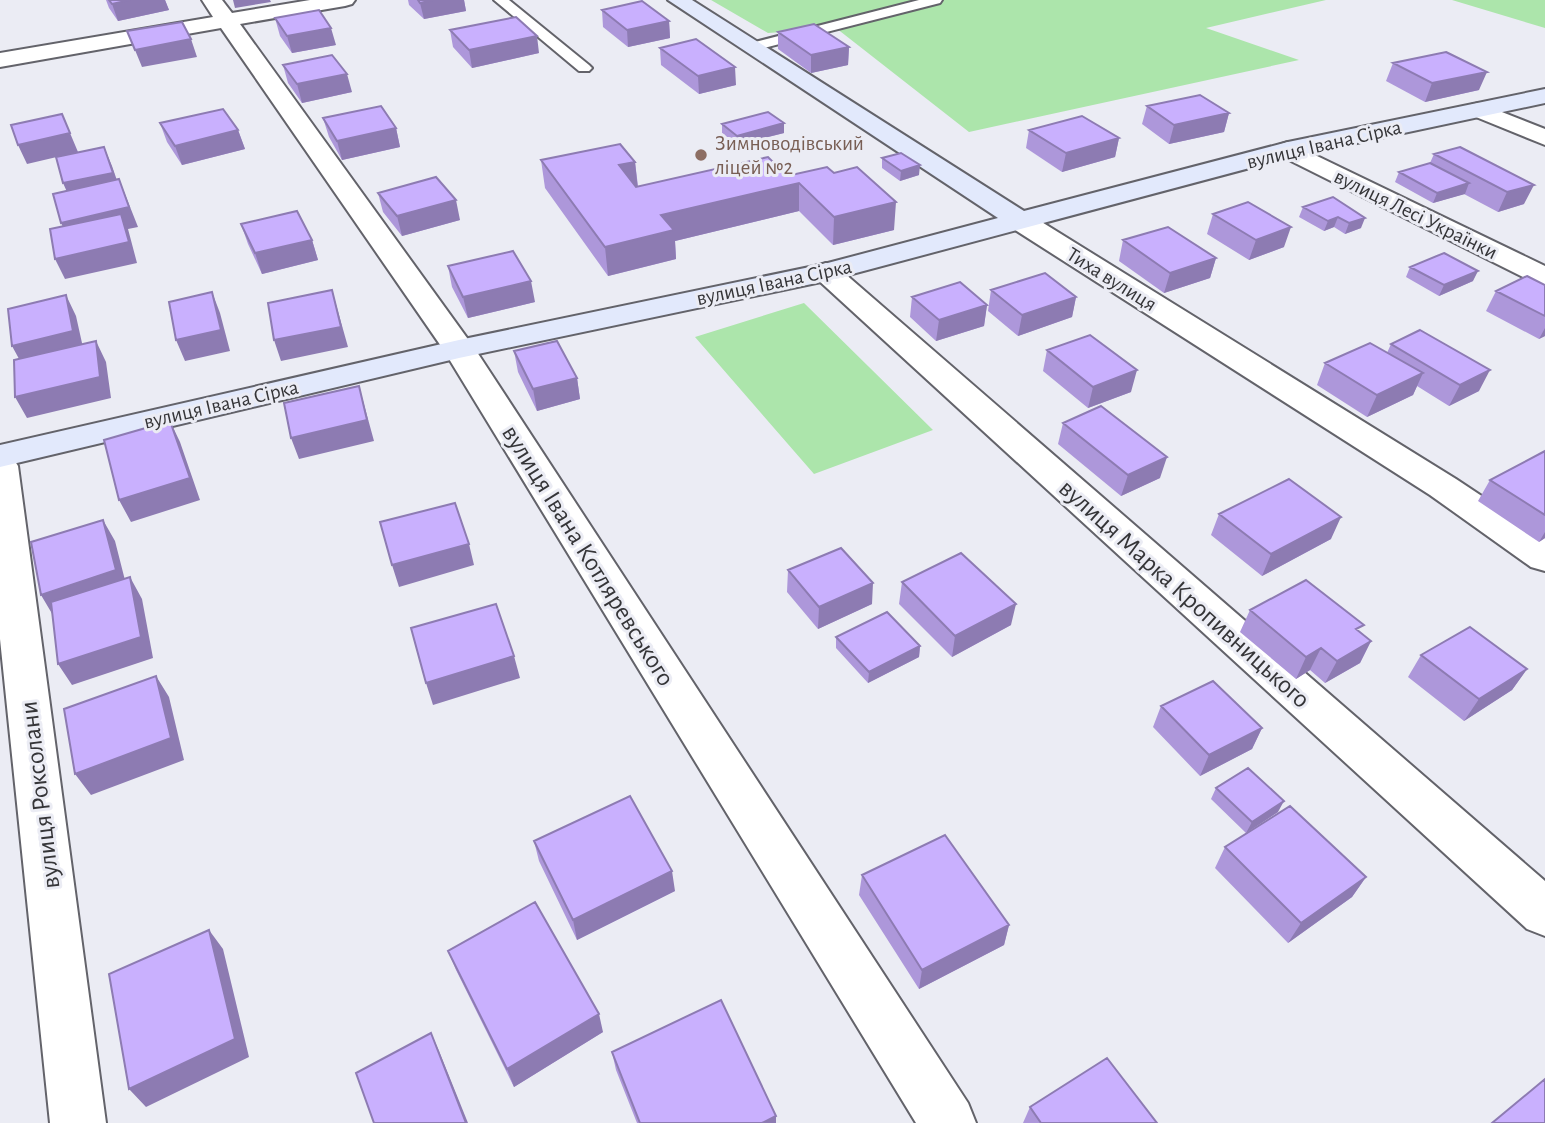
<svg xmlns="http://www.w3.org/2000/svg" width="1545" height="1123" font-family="'Alegreya Sans',sans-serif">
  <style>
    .green { fill: #ace5ab }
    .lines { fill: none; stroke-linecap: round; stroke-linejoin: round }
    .lane-casing { stroke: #63636a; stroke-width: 4 }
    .street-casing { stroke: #63636a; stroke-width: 4 }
    .secondary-casing { stroke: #63636a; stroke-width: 4 }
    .lane { fill: #fff; fill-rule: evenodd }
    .street { fill: #fff; fill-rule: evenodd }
    .secondary { fill: #e2e9fc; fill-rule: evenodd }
    .wall { fill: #ad97da }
    .shaded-wall { fill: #8d7bb2 }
    .building { fill: #c9b0fe; stroke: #8d7bb2; stroke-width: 2 }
    .education-dot { fill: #8d6e63; stroke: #ebecf4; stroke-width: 2.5 }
    .labels { text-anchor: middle; stroke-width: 6; stroke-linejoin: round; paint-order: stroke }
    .far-education-label { font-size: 21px; fill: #785e54; stroke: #ebecf4; text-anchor: start }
    .far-street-label { font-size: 21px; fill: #353538; stroke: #ebecf4 }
    .street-label { font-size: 26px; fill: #353538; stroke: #ebecf4 }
  </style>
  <rect width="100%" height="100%" fill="#ebecf4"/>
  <path class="green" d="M711,0H1326L1206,28L1299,60L969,132L836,28L768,33Z
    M1452,0H1545V28Z
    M804,303L933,430L814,474L695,337Z"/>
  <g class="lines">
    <defs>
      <path id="lane" d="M494,0H509L589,65L592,68L589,71H579Z
        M919,0H942L940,3L752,51L745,47L747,44Z"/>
      <path id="street" d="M202,0H222L232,13L310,0H355L352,4L345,6L240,24L475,349L968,1103L976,1123H916L443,349L221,28L0,67V53L213,17Z
        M1479,103L1545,129V145L1471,115L1467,110L1471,105Z
        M1288,142L1545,266V286L1535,283L1279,155L1275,150L1279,145Z
        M1022,214L1032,216L1456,479L1545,538V571L1531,567L1430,495L1012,228L1008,222L1012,216Z
        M826,263L836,266L1545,881V936L1527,929L816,278L811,272L816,266Z
        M0,455L13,458L18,466L106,1123H50L0,639Z"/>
      <path id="secondary" d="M668,0H692L1024,211L1288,142L1545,89V103L1291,157L826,281L459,358L0,467V445L459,340L824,264L998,218Z"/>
    </defs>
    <use href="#lane" class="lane-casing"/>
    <use href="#street" class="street-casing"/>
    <use href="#secondary" class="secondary-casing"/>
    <use href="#lane" class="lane"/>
    <use href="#street" class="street"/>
    <use href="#secondary" class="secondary"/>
  </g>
  <path class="wall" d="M106,0H165L169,10L118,21L109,8Z
    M408,0H464L466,11L424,19L409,5Z
    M602,10L669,21L670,38L628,47L603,27Z
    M275,18L336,45L292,53L280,36Z
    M450,30L539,53L472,68L453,47Z
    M778,32L849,47L848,65L811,73L778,49Z
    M660,48L736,85L699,94L661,65Z
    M1393,63L1479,90L1425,102L1386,81Z
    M283,65L352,92L302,103L288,83Z
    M1147,106L1229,113L1224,132L1169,144L1142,124Z
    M323,118L396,128L400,147L342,160L329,137Z
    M160,123L238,130L245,149L182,165L167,142Z
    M784,123V133L737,145L722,133V124Z
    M1029,130L1119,138L1115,157L1062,172L1026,148Z
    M1460,147L1524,204L1498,212L1464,194L1433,203L1395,182L1399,172L1430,163L1434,154Z
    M882,158L919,175L900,181L882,168Z
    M541,160L635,162L638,186L787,176L894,230L833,245L799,211L675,241L676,259L608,276L545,188Z
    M378,193L460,220L402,236L383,212Z
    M1333,197L1361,228L1345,234L1334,227L1324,231L1299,217L1303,207Z
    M1213,214L1284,247L1249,260L1207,234Z
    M241,224L312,240L318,260L262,274L248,244Z
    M1123,240L1216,258L1210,278L1164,293L1119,261Z
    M448,266L535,302L468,318L452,287Z
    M1410,267L1473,281L1439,296L1406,277Z
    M1545,285V336L1539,339L1486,311L1496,291Z
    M991,290L1076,297L1072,317L1018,336L988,311Z
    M912,297L987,305L984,326L936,341L910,317Z
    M1391,344L1479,391L1449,406L1417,386L1413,395L1367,417L1317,385L1325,363L1387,353Z
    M1047,350L1131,392L1088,408L1043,371Z
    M514,351L577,378L580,399L537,411L518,372Z
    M1063,423L1160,478L1121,496L1058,444Z
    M1545,451V538L1539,542L1478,501L1490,480Z
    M1219,514L1331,539L1262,576L1211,535Z
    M788,570L872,604L818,629L787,592Z
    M902,582L1011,625L952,657L899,604Z
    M1250,610L1360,632L1371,641L1360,663L1325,683L1310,670L1296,679L1240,632Z
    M836,637L920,646L919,657L868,683L836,648Z
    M1421,655L1527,669L1512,690L1464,721L1408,677Z
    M1161,706L1262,728L1252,749L1200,776L1153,727Z
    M1216,788L1278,812L1246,833L1211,799Z
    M534,841L675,891L577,940L539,861Z
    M1225,847L1366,877L1352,897L1288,943L1215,868Z
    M862,875L1009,925L1004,945L919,989L859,895Z
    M448,951L603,1032L514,1087L456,970Z
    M612,1052L776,1116V1123H637L616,1070Z
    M1030,1107L1157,1123H1023Z"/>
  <path class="shaded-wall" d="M130,0H165L169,10L118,21L112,4Z
    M233,0H270L271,2L235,8Z
    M433,0H464L466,11L424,19L420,3Z
    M669,21L670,38L628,47L627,30Z
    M331,28L336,45L292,53L287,36Z
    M537,36L539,53L472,68L469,50Z
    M191,39L197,57L142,67L135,50Z
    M849,47L848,65L811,73V55Z
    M735,67L736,85L699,94L698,76Z
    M1487,72L1479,90L1425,102L1432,83Z
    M347,74L352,92L302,103L297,84Z
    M1229,113L1224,132L1169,144L1174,125Z
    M784,123V133L737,145V136Z
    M396,128L400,147L342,160L337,141Z
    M238,130L245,149L182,165L175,146Z
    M70,133L78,152L27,164L18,145Z
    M1119,138L1115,157L1062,172L1066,153Z
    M104,147L112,166L121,192L72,203L63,183Z
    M635,162L638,190L619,165Z
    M920,165L919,175L900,181L901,171Z
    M119,179L138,227L128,229L137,263L65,279L55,259L71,243L61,223Z
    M799,183V211L675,241L676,259L608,276L605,247L661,215Z
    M1469,183L1465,194L1433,203L1437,193Z
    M1534,185L1524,204L1498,212L1507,192Z
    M456,200L460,220L402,236L397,216Z
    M896,202L894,230L833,245L834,217Z
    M1338,217L1334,227L1324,231L1328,221Z
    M1365,218L1361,228L1345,234L1349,223Z
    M1291,227L1284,247L1249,260L1256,240Z
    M312,240L318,260L262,274L255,253Z
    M1216,258L1210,278L1164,293L1170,273Z
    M1478,271L1473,281L1439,296L1444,285Z
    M531,281L535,302L468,318L463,297Z
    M332,290L348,347L281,361L274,340Z
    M212,292L220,313L230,351L185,361L176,340Z
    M66,295L76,316L84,352L24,368L12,346Z
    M1076,297L1072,317L1018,336L1022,315Z
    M987,305L984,326L936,341L939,320Z
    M1545,328V336L1539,339Z
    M96,341L106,362L111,398L27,418L15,397Z
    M1137,370L1131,392L1088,408L1093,387Z
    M1490,370L1479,391L1449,406L1460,385Z
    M1423,373L1413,395L1367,417L1377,395Z
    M577,378L580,399L537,411L533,389Z
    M359,386L374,441L299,459L291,438Z
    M170,421L180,442L200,500L131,522L119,500Z
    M1167,457L1160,478L1121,496L1128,475Z
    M1341,517L1331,539L1262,576L1271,554Z
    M103,520L115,541L128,592L54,617L41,595Z
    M1545,532V538L1539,542Z
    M469,544L474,565L399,587L392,565Z
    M130,577L142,599L153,658L72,685L58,664Z
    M873,583L872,604L818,629L819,607Z
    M1016,604L1011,625L952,657L955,636Z
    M1371,641L1360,663L1325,683L1337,661Z
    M920,646L919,657L868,683L869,672Z
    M1321,648L1310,670L1296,679L1306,657Z
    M514,656L520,678L433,705L426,683Z
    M1527,669L1512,690L1464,721L1479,699Z
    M156,676L169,697L184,760L91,795L75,774Z
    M1262,728L1252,749L1200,776L1209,755Z
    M1284,801L1278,812L1246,833L1252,822Z
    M672,871L675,891L577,940L573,920Z
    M1366,877L1352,897L1288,943L1301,923Z
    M1009,925L1004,945L919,989L922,970Z
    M209,930L223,949L249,1057L146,1107L129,1089Z
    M599,1014L603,1032L514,1087L507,1069Z
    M431,1033L439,1051L468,1123H466Z
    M776,1116V1123H762Z"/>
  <path class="building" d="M109,0H130L112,4Z
    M418,0H433L420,3Z
    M642,1L669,21L627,30L602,10Z
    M319,10L331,28L287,36L275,18Z
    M516,17L537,36L469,50L450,30Z
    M182,22L191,39L135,50L127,31Z
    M814,24L849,47L811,55L778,32Z
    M696,39L735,67L698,76L660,48Z
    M1446,52L1487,72L1432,83L1393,63Z
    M332,55L347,74L297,84L283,65Z
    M1200,95L1229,113L1174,125L1147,106Z
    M381,106L396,128L337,141L323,118Z
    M223,109L238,130L175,146L160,123Z
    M768,112L784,123L737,136L722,124Z
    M62,114L70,133L18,145L11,125Z
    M1082,116L1119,138L1066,153L1029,130Z
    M620,144L635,162L619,165L636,187L768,157L787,176L827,167L834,173L857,167L896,202L834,217L799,183L661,215L674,230L605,247L541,160Z
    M104,147L113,173L63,183L56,157Z
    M1460,147L1534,185L1507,192L1434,154Z
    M901,153L920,165L901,171L882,158Z
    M1430,163L1469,183L1437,193L1399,172Z
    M436,177L456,200L397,216L378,193Z
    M119,179L129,207L61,223L53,194Z
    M1333,197L1365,218L1349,223L1338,217L1328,221L1303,207Z
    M1248,202L1291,227L1256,240L1213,214Z
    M297,211L312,240L255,253L241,224Z
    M121,214L129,242L55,259L50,229Z
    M1168,227L1216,258L1170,273L1123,240Z
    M513,251L531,281L463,297L448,266Z
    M1444,253L1478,271L1444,285L1410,267Z
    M1045,273L1076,297L1022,315L991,290Z
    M1527,276L1545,285V316L1496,291Z
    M960,282L987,305L939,320L912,297Z
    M332,290L341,327L274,340L268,303Z
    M212,292L221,330L176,340L169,302Z
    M66,295L73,331L12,346L8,309Z
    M1420,330L1490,370L1460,385L1391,344Z
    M1090,335L1137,370L1093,387L1047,350Z
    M96,341L100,377L15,397L14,360Z
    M557,341L577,378L533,389L514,351Z
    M1370,343L1423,373L1377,395L1325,363Z
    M359,386L367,420L291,438L284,403Z
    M1101,406L1167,457L1128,475L1063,423Z
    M170,421L190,478L119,500L104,440Z
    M1545,451V515L1490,480Z
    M1289,479L1341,517L1271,554L1219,514Z
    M455,503L469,544L392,565L380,522Z
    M103,520L116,570L41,595L31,542Z
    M841,548L873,583L819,607L788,570Z
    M961,553L1016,604L955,636L902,582Z
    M130,577L141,637L58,664L51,602Z
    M1306,580L1364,625L1356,629L1371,641L1337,661L1321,648L1306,657L1250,610Z
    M496,604L514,656L426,683L411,628Z
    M887,612L920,646L869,672L836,637Z
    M1470,627L1527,669L1479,699L1421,655Z
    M156,676L171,738L75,774L64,709Z
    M1213,681L1262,728L1209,755L1161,706Z
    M1248,768L1284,801L1252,822L1216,788Z
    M630,796L672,871L573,920L534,841Z
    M1290,806L1366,877L1301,923L1225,847Z
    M945,835L1009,925L922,970L862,875Z
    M535,902L599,1014L507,1069L448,951Z
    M209,930L235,1039L129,1089L109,974Z
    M721,1000L776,1116L762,1123H640L612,1052Z
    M431,1033L466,1123H374L356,1073Z
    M1107,1058L1157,1123H1041L1030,1107Z
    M1545,1079V1123H1492Z"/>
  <circle class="education-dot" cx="701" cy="155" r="7"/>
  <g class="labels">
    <g class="far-education-label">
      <text x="715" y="150">Зимноводівський<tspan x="715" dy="24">ліцей №2</tspan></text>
    </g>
    <g class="far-street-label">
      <text transform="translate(1324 144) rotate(-13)" y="7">вулиця Івана Сірка</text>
      <text transform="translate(1416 214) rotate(26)" y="7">вулиця Лесі Українки</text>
      <text transform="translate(1112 279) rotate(32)" y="7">Тиха вулиця</text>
      <text transform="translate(774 282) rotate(-12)" y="7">вулиця Івана Сірка</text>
      <text transform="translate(221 404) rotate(-13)" y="7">вулиця Івана Сірка</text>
    </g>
    <g class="street-label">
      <text transform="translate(589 555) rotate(58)" y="9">вулиця Івана Котляревського</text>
      <text transform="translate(1185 593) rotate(42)" y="9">вулиця Марка Кропивницького</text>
      <text transform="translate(39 795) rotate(-97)" y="9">вулиця Роксолани</text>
    </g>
  </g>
</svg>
